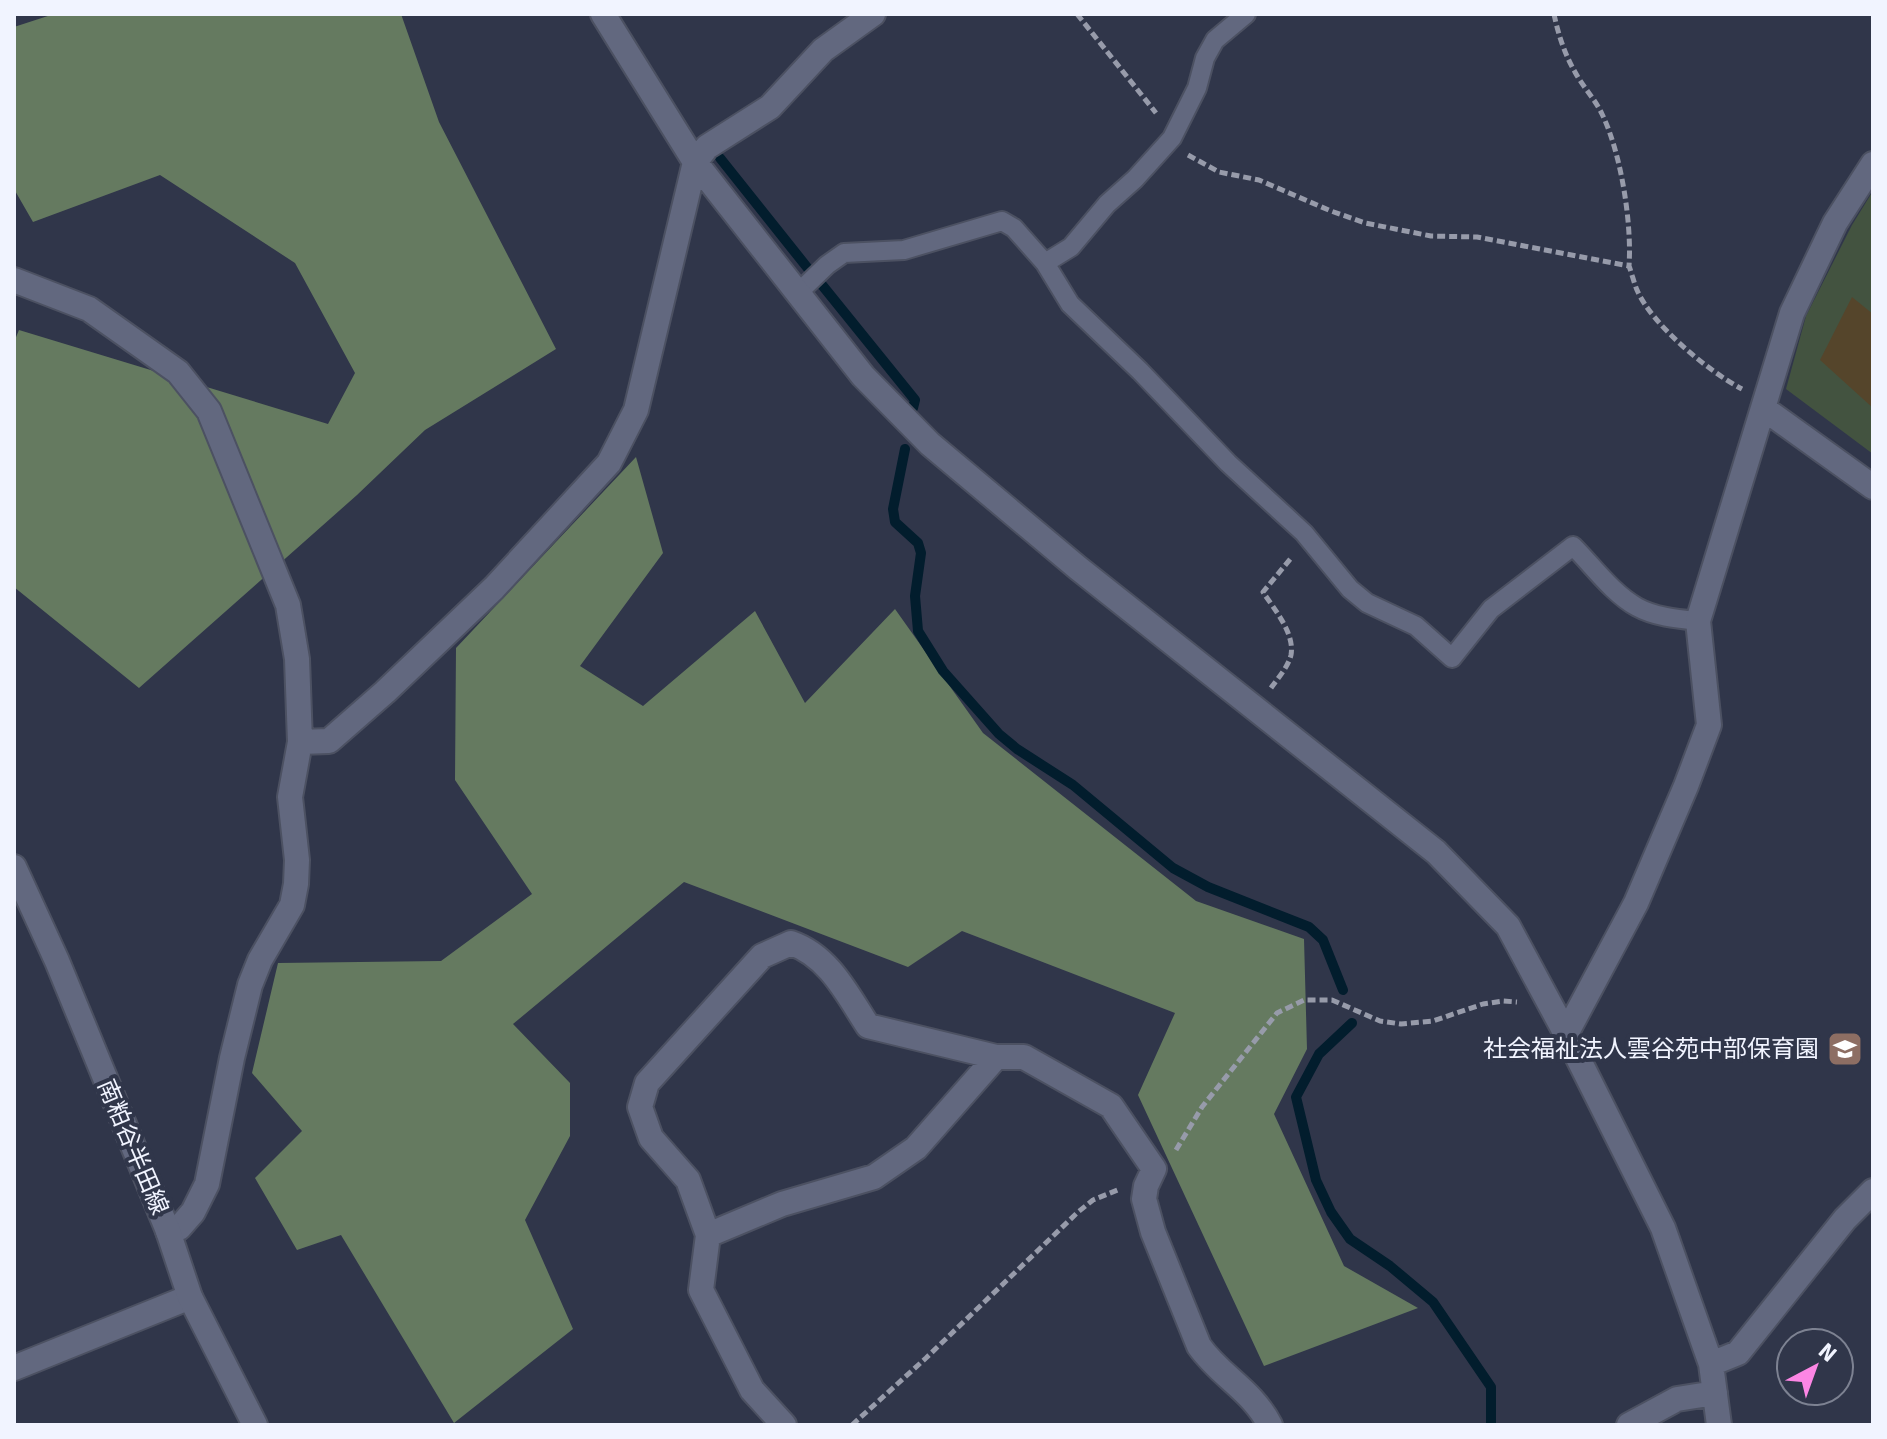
<svg xmlns="http://www.w3.org/2000/svg" width="1887" height="1439" font-family="Signika,'Noto Sans JP',sans-serif">
  <style>
    .green { fill: #435340 }
    .forest { fill: #657a60 }
    .lines { fill: none; stroke-linecap: round; stroke-linejoin: round }
    .stream { stroke: #021d2d; stroke-width: 10 }
    .building { fill: #55452b }
    .lane-casing { stroke: #4c5162; stroke-width: 22 }
    .street-casing { stroke: #4c5162; stroke-width: 28 }
    .secondary-casing { stroke: #4c5162; stroke-width: 28 }
    .path { stroke: #979baa; stroke-width: 5; stroke-dasharray: 8 4; stroke-linecap: butt }
    .lane { stroke: #62687f; stroke-width: 18 }
    .street { stroke: #62687f; stroke-width: 24 }
    .secondary { stroke: #62687f; stroke-width: 24 }
    .labels { text-anchor: middle; stroke-width: 8; stroke-linejoin: round; paint-order: stroke }
    .poi-label { font-size: 24px; fill: #f1f4ff; stroke: #30364a; text-anchor: end }
    .street-label { font-size: 24px; fill: #f1f4ff; stroke: #30364a }
  </style>
  <rect width="100%" height="100%" fill="#30364a"/>
  <path class="green" d="M1873,191V454L1786,389L1806,316L1852,225Z"/>
  <path class="forest" d="M54,14H401L439,122L556,349L425,430L357,495L139,688L14,587V342L19,330L328,424L355,373L295,263L160,175L33,222L14,189V27Z
    M636,457L663,553L580,666L643,706L755,611L805,703L895,609L983,733L1196,901L1304,939L1307,1049L1274,1114L1344,1266L1418,1308L1264,1366L1138,1095L1175,1013L962,931L908,967L684,882L513,1024L570,1083V1136L525,1220L573,1329L454,1423L341,1235L297,1250L255,1178L302,1131L252,1073L278,963L441,961L532,894L455,780L456,648Z"/>
  <g class="lines">
    <path class="stream" d="M720,158L810,271
      M818,280L915,400L913,408
      M905,449L893,509L895,522L918,543L921,553L915,596L918,631L943,671L999,734L1017,749L1073,785L1173,868L1208,887L1309,927L1323,940L1343,990
      M1352,1023L1319,1054L1296,1097L1316,1180L1331,1212L1350,1239L1390,1266L1433,1302L1491,1387V1425"/>
  </g>
  <path class="building" d="M1852,297L1873,314V408L1820,360Z"/>
  <g class="lines">
    <defs>
      <path id="lane" d="M1045,263L1071,247L1107,204L1135,179L1172,138L1197,88L1205,58L1215,40L1246,14
        M798,293L827,265L844,253L904,250L1002,221L1014,228L1045,263L1070,304L1140,371L1228,463L1304,533L1350,589L1367,603L1416,626L1452,658L1491,609L1573,546C1593,566 1612,593 1637,607C1655,617 1678,619 1698,621"/>
      <path id="street" d="M603,14L695,162L863,376L930,444L1078,568L1436,852L1508,926L1566,1034L1663,1228L1711,1364L1719,1425
        M14,280L89,309L178,372L209,411L288,605L297,659L300,742L290,797L297,860L296,884L292,905L260,960L250,985L232,1058L207,1184L193,1212L179,1228L168,1231
        M1763,408L1873,487
        M300,742L329,741L385,692L494,588L609,463L636,410L695,162L707,147L770,107L823,50L873,14
        M1566,1034L1636,903L1686,786L1709,725L1698,621L1792,313L1835,223L1873,164
        M708,1235L688,1180L651,1138L640,1107L647,1083L762,956L791,943C829,956 847,994 868,1026L996,1057
        M1711,1364L1738,1353L1845,1219L1873,1191
        M14,1368L190,1297
        M784,1425L752,1390L701,1290L708,1235L782,1204L874,1177L916,1148L996,1057H1024L1111,1106L1154,1169L1146,1186L1144,1199L1153,1232L1199,1346C1221,1377 1251,1389 1270,1425
        M1629,1425L1677,1399L1715,1393"/>
      <path id="secondary" d="M14,867L57,961L168,1231L190,1297L255,1425"/>
    </defs>
    <use href="#lane" class="lane-casing"/>
    <use href="#street" class="street-casing"/>
    <use href="#secondary" class="secondary-casing"/>
    <path class="path" d="M1077,14L1156,113
      M1554,14C1558,34 1565,55 1575,72C1583,87 1595,99 1602,114C1621,153 1632,223 1629,266
      M1188,155L1219,172L1259,180L1331,211L1365,223L1431,236L1477,237L1629,266C1632,274 1634,283 1637,290C1652,325 1708,371 1742,389
      M1271,688C1278,678 1288,667 1291,655C1295,633 1274,609 1263,592L1292,557
      M1176,1150L1202,1107L1277,1013L1304,1000H1332L1380,1021L1401,1024L1433,1021L1483,1004L1503,1001L1517,1002
      M852,1425L926,1358L1078,1212L1093,1200L1120,1189"/>
    <use href="#lane" class="lane"/>
    <use href="#street" class="street"/>
    <use href="#secondary" class="secondary"/>
  </g>
  <defs>
    <symbol id="school-square" viewBox="-11 -11 22 22"><rect x="-9" y="-9" width="18" height="18" rx="4" fill="#8d6e63" stroke="#30364a"/><path d="M0-5L7-2L0 1L-7-2ZM-4 1L0 2.5L4 1V4Q0 6-4 4Z" fill="#fff"/></symbol>
  </defs>
  <g fill-rule="evenodd">
    <use href="#school-square" x="1825" y="1029" width="40" height="40"/>
  </g>
  <g class="labels">
    <g class="poi-label">
      <text x="1819" y="1057">社会福祉法人雲谷苑中部保育園</text>
    </g>
    <g class="street-label">
      <text transform="translate(133 1147) rotate(67)" y="8">南粕谷半田線</text>
    </g>
  </g>
  <rect width="1887" height="1439" fill="none" stroke="#f1f4ff" stroke-width="32"/>
  <g transform="translate(1815 1367) rotate(41)"><circle r="38" fill="#30364a" stroke="#7d8292" stroke-width="2"/>
  <path d="M0-6L14 30L0 20L-14 30Z" fill="#fc86e4"/>
  <text y="-12" font-size="22" font-weight="bold" text-anchor="middle" fill="#f1f4ff">N</text>
  </g>
</svg>
